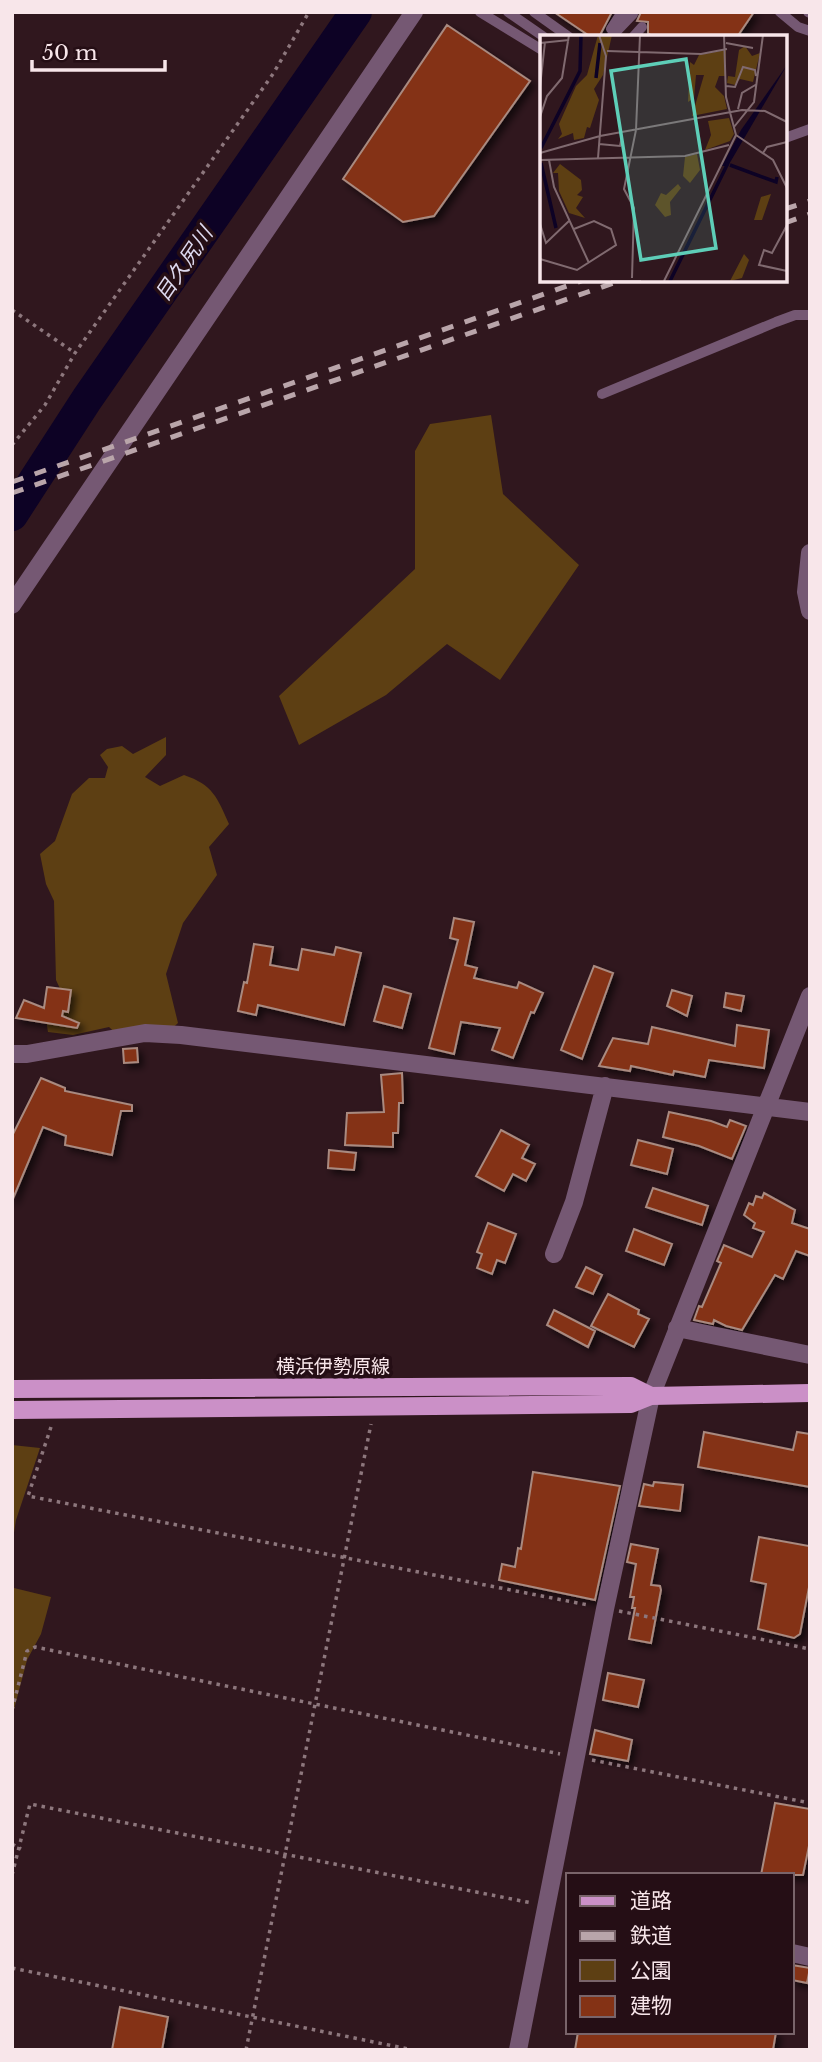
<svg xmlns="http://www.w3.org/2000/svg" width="822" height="2062" font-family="'Libre Baskerville','Noto Sans JP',serif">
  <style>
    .green { fill: #5d3f13 }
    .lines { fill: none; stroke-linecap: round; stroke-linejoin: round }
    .river { stroke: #0d0225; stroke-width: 32 }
    .building { fill: #843215; stroke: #a98a80; stroke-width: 2; filter: url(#shadow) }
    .path { stroke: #8d777d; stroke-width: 3.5; stroke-dasharray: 3.5 5; stroke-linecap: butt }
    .service { stroke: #755873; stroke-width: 10 }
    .minor { stroke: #755873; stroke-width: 18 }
    .primary { stroke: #cb90c7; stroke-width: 18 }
    .rail { stroke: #b9a5aa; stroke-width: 5; stroke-dasharray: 12 12; stroke-linecap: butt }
    .labels { text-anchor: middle; stroke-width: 7; stroke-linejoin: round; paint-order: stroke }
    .street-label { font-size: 19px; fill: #f8e6ea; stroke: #250e15 }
    .water-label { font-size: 21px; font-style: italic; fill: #ddd9ef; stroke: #250e15 }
    .inset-river { fill: none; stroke: #0d0225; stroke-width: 3.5 }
    .inset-road { fill: none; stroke: #806a70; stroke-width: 2 }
    .view { fill: #5eceb8; fill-opacity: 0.15; stroke: #5eceb8; stroke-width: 3.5 }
    .inset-edge { fill: none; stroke: #f8e6ea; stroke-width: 3.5 }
  </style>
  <defs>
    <filter id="shadow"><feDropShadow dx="4.5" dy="4.5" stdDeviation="3.5" flood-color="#0009"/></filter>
  </defs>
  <rect width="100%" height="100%" fill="#30171e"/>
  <path class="green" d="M491,415L503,494L579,565L500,680L447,644L386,695L299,745L279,696L415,569V451L430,424Z
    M166,737V755L145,777L160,786L184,775C213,785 217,797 229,824L209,847L217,875L183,923L166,974L178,1023L166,1034L122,1039L109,1027L73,1035L48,1032L44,1008L61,1005L62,993L56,980L54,901L46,884L40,854L55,841L72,794L89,778H105L108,767L100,755L107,749L122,746L133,754Z
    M12,1445L40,1448L16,1520L12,1545Z
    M14,1588L51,1597L41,1634L27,1660L12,1717Z"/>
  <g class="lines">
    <path class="river" d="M12,515L87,399L356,12"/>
  </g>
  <path class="building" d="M554,12H612L599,37H591Z
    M641,12H754L737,37H653L648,33V22L637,21Z
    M447,25L530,81L434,216L403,222L343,179Z
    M454,918L474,922L465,965L477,968L474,978L517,988L519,982L543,993L534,1013L531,1012L513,1058L492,1050L500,1028L461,1022L454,1054L429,1048L458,940L450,938Z
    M254,944L273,947L270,965L298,970L302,949L334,955L336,947L361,953L344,1025L258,1005L256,1015L238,1011L244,982L247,983Z
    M594,966L613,973L582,1059L561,1050Z
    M384,986L411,994L402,1028L374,1021Z
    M47,987L71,990L68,1012L63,1011L62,1016L79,1023L77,1028L16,1018L24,1000L44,1008Z
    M672,990L692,996L687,1016L667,1006Z
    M726,993L744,996L741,1011L724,1007Z
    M737,1025L769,1030L764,1068L709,1060L705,1077L674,1071L673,1075L631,1066L630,1071L599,1066L613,1038L648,1044L652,1027L735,1046Z
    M137,1048L138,1062L124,1063L123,1049Z
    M402,1073L403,1103H399L398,1133H393V1147L345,1145L347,1113L384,1112L381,1075Z
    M41,1078L65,1088V1091L132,1105V1111H121L112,1155L65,1145L66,1136L43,1127L12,1201V1136Z
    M669,1112L711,1121L727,1127L730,1120L746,1126L732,1159L699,1146L663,1137Z
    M501,1130L529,1145L522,1158L535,1164L526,1181L513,1174L504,1191L476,1176Z
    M638,1140L673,1149L667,1174L631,1165Z
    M329,1150L356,1153L354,1170L328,1168Z
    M653,1188L708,1206L702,1225L646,1207Z
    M764,1193L795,1210L792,1223L810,1229V1256L796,1251L783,1279L775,1275L742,1330L726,1326L714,1320L713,1324L694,1320L699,1306L702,1307L721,1263L717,1261L724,1245L752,1257L764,1232L753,1228L755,1223L744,1215L749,1203L753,1205L756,1196L762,1198Z
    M488,1223L516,1234L505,1263L497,1260L492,1274L477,1268L482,1254L477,1252Z
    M634,1229L672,1244L664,1265L626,1251Z
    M586,1267L602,1275L593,1294L576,1287Z
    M608,1294L639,1310L638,1314L649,1319L634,1347L591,1326Z
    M554,1310L595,1331L588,1347L547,1325Z
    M704,1432L793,1450L797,1432L810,1434V1487L698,1467Z
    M533,1472L620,1486L595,1600L499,1580L502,1564L515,1567L518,1548L521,1549Z
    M654,1482L683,1485L680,1511L639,1506L644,1484L653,1486Z
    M759,1537L809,1546L810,1582L800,1634L794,1638L758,1629L766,1584L751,1581Z
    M631,1544L658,1549L651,1585L660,1586L661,1590L651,1643L629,1639L635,1608H632L634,1597H630L636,1564L627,1562Z
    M608,1673L644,1680L638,1707L603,1700Z
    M595,1730L632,1740L628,1761L590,1754Z
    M775,1803L810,1809V1841L803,1875H761Z
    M792,1965L810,1968L807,1983L792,1980Z
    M120,2007L168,2017L162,2050H112Z
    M578,2032H776L773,2050H575Z"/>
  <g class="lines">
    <path class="path" d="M12,310L75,353
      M12,445L45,405L75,353L273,74L309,12
      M51,1427L28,1496L588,1605
      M619,1611L810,1649
      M12,1710L27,1651L35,1647L560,1754
      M592,1760L810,1803
      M12,1844L21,1849
      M12,1875L30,1804L532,1903
      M12,1968L413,2050
      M246,2050L371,1424"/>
    <path class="service" d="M480,12L542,50
      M508,12L544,37
      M534,12L569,37
      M780,12L798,27L810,31
      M808,12L810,13
      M611,29L622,12
      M611,37L633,14
      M633,37L642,27
      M785,138L810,129
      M602,394L776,322L795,315H810"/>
    <path class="minor" d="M810,553L806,592L810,611
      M12,605L414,12
      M12,1054H27L145,1033L181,1035L810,1112
      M554,1254L574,1202L605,1086
      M677,1328L810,1355
      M792,1953L810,1957
      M518,2050L605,1609L651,1396L810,996"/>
    <path class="primary" d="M12,1389L631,1386L651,1396
      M12,1410L631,1404L651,1396L810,1393"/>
    <path class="rail" d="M785,209L810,201
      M785,223L810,214
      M12,482L584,280
      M12,493L622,280"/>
  </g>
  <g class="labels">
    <g class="street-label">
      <text x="333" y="1373">横浜伊勢原線</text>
    </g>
    <g class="water-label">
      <text transform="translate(184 264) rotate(-56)" y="7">目久尻川</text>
    </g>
  </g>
  <g transform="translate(540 35)">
    <rect width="247" height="247" fill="#30171e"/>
    <path d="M58,0H72L63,40L54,54L59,65L50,93L47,92L44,103L34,105L33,98L18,104L22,99L19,89L36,51L47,40ZM205,11L212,21L220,18L213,47L200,44L195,50L187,48L188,41L195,42L199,15ZM186,15L185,41H179L175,52L184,61L187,74L152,81L164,40H156L154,63L148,67L150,27L154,30L159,20ZM189,83L194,99L190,106L165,115L171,100L168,86ZM157,119L160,135L150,148L143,141L145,122ZM20,129L41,145L42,155L37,160L43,162L36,173L45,183L29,178L19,156L18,138H13ZM138,149L141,153L130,167L131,180L125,182L115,170L121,158L126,160ZM231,159L222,185H214L221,162ZM204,219L209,225L202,243L190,246Z" fill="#5d3f13"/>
    <path d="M247,30L188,131H182L201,95Z" fill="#0d0225"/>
    <path class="inset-river" d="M56,43L60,8M1,113L40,36L41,0M1,128L16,193M190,130L236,147L237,142M130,246L188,128"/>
    <path class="inset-road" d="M184,0L186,62L196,100L233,125L247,153M0,8L29,5M186,8L213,13M67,16L161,19L187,14M186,51L195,52L203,32L215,35L216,41M0,52L5,7M198,74L202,58L217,49M0,82L7,61L22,43L29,0M194,92L214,67L223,0M59,109L80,111L82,101M0,118L60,101L202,75L225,76L247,87M223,118L227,112L247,107M58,123L66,21L59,0M0,125L145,121L189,110M9,125L14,152L49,228M0,189L6,208L30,185M247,190L232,218L224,215L219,230L247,236M0,224L37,235L76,210L71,194L54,186L34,194M92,243L94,173L84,154L96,95L100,0M71,246H101M124,246L196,100"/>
    <path class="view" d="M146,24L176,213L101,225L71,36Z"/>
    <rect width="247" height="247" class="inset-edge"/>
  </g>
  <rect width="822" height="2062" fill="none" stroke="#f8e6ea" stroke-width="28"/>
  <rect x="566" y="1873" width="228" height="161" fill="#250e15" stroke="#79646a" stroke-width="2"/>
  <rect x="580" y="1896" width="35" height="10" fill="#cb90c7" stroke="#79646a" stroke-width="2"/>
  <text x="630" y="1908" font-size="21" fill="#f8e6ea">道路</text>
  <rect x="580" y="1931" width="35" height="10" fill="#b9a5aa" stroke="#79646a" stroke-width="2"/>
  <text x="630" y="1943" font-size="21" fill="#f8e6ea">鉄道</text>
  <rect x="580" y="1960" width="35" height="21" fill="#5d3f13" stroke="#79646a" stroke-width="2"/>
  <text x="630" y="1978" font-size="21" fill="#f8e6ea">公園</text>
  <rect x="580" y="1996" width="35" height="21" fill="#843215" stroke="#79646a" stroke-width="2"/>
  <text x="630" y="2013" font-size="21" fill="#f8e6ea">建物</text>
  <path d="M32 60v10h133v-10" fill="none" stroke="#f8e6ea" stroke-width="3.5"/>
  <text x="42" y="60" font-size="21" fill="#f8e6ea" stroke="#250e15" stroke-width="5" paint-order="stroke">50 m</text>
</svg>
